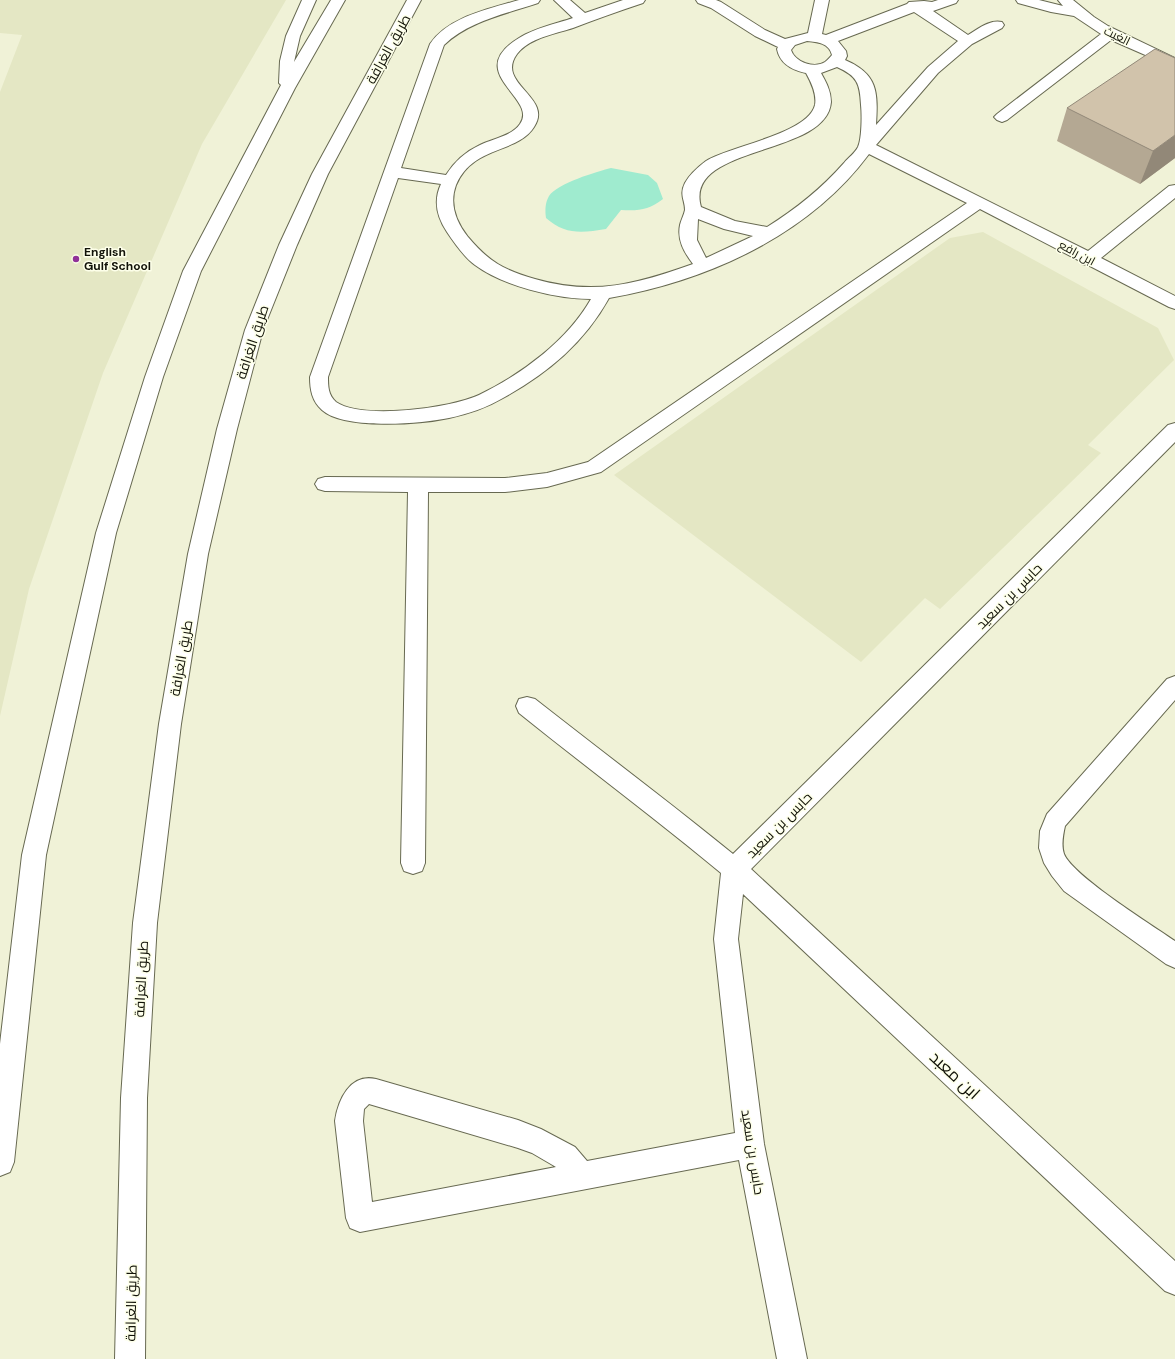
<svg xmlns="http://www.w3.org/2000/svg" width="1175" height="1359" font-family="'DM Sans',Cairo,sans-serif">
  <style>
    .built { fill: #e4e7c4 }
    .water { fill: #9febcf }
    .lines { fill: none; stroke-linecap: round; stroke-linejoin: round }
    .minor-casing { stroke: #676951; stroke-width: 2 }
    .highway-casing { stroke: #676951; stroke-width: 2 }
    .minor { fill: #fff; fill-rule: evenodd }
    .highway { fill: #fff; fill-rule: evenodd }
    .wall { fill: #b4a893 }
    .shaded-wall { fill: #928878 }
    .building { fill: #d1c3ab; stroke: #928878 }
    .poi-dot { fill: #903199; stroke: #fdffe9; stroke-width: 1.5 }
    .labels { text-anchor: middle; stroke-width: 3; stroke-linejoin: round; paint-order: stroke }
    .far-street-label { font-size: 12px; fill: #111208; stroke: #fdffe9 }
    .far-poi-label { font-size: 12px; font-weight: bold; fill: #111208; stroke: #fdffe9; text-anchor: start }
    .street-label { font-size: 14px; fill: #111208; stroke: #fdffe9 }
    .near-street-label { font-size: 17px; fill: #111208; stroke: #fdffe9 }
  </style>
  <rect width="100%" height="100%" fill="#f0f2d7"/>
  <path class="built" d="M0,0H286L202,144L103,373L29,589L0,716V92L22,35L0,33Z
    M983,232L1158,328L1174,360L1088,445L1101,453L940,609L925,598L861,662L614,475L950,238Z"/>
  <path class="water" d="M611,168L648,175L657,183L663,199C649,210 639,211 621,210L606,229C582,233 565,235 546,218C545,210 545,203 549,196C558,183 596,172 611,168Z"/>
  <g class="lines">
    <defs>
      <path id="minor" d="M519,0H540L538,3C506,14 469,21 444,45L401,168L446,175C455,161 465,152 480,145C492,139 512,136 520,124C539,98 462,73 519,38C535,28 555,24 573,18L554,0H570L585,13L623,0H645L643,3C619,11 596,19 573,28C555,34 529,38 517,54C495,84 554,97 534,127C517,154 473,145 456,185C449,204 456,222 468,237C489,262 504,270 535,279C594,296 637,284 693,264C684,252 677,240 680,225C681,220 684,215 685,210C685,200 679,195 685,183C690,174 698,167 706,161C730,146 808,134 815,105C817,94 811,82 806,73C792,70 780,64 777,49L778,47L755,36L711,8L698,3L696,0H716L721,2L765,30L785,39L808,33L815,0H829L822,34L826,35L907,4L909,2L924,1L932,2L938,0H958L956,3L933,11L968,35C978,29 990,19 1002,22L1004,25L1002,28L972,44L938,73L876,145L1088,251L1169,186L1175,185V198L1101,258L1175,296V309L1169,307L1088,265L1082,264L1080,261L980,209L601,472L547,487L505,492H428L425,863L422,871L413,874L404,871L401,863L408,492L325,491L318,489L315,484L318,479L325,477L505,478L547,473L588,462L967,203L869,154C808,236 707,281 609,298C584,343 548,373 503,398C486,408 468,414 449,418C421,424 344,430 322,410C312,401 310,390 310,377L430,44C448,17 489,9 519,0ZM914,12L958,41L928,67L876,125C878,92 878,74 845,60L847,56L846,51L838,41ZM807,41C818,42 829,43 832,55C830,57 828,60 825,62C814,69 795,62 791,50L795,45ZM837,67C857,76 860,83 861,105C862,114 862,138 858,147C855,153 848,158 844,163C821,189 796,209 767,227L735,221L701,207C683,144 827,157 831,102C831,91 826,82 821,73ZM398,178L441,184C433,201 437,217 447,232C455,244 464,257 475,265C503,286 556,299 591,299C567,341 522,374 479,395C451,408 362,420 336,402C328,395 328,386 328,377ZM698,219L724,229L753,236L706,258L697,240Z
        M1016,0H1039L1063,6L1058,0H1073L1094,17L1108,26L1175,58V68L1111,40L1007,120L1002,122L997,120L994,117L997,114L1101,34L1074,16L1051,12L1018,3Z
        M1175,423V442L751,869L1175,1261V1295L1165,1291L743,894L738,939L764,1144L807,1359H777L739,1160L360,1232L350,1228L346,1218L335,1121C338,1100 350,1073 376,1079L518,1120L541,1129L575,1147L587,1161L735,1133L714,939L721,873C655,818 586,767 519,713L516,706L519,699L527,697L535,699C601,751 668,801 733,854L1168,425ZM369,1104L518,1148L532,1153L556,1167L372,1202L363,1121L364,1109Z
        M1175,676V700L1065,826C1063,835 1061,845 1064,854C1073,876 1152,925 1175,941V968L1166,964L1064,891L1052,876L1044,863L1039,848L1040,831L1047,814L1167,679Z"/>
      <path id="highway" d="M302,0H316L300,36L294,62L331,0H345L295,88L201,271L163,377L116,533L46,855L14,1162L10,1172L0,1176V1044L22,855L96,533L145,377L183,271L281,85L279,83L280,61L286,36Z
        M407,0H421L328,174L297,245L263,330L237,429L208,554L181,724L157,923L147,1098L145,1359H115L121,1098L133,923L159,724L188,554L217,429L245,330L279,245L312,174Z"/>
    </defs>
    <use href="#minor" class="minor-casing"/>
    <use href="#highway" class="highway-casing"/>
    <use href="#minor" class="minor"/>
    <use href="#highway" class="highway"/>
  </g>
  <path class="wall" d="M1067,108L1175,158L1140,184L1057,141Z"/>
  <path class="shaded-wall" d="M1175,135V158L1140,184L1153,151Z"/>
  <path class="building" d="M1155,49L1175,58V135L1153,151L1067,108Z"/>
  <circle class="poi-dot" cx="76" cy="259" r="4"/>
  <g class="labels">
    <g class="far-street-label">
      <text transform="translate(1117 36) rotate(26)" y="4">الغيث</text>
      <text transform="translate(1077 253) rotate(28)" y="4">ابن رافع</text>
    </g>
    <g class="far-poi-label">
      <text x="84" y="256">English<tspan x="84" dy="14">Gulf School</tspan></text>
    </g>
    <g class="street-label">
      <text transform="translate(388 49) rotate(-61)" y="5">طريق الغرافة</text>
      <text transform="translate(252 342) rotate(-72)" y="5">طريق الغرافة</text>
      <text transform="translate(1009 596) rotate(-45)" y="5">حابس بن سعيد</text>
      <text transform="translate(181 658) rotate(-80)" y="5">طريق الغرافة</text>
      <text transform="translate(779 825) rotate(-45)" y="5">حابس بن سعيد</text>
      <text transform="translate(141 979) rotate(-87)" y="5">طريق الغرافة</text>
      <text transform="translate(753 1152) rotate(81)" y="5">حابس بن سعيد</text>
      <text transform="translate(131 1303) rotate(-89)" y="5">طريق الغرافة</text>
    </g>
    <g class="near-street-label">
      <text transform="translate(955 1075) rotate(43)" y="6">ابن معبد</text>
    </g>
  </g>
</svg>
